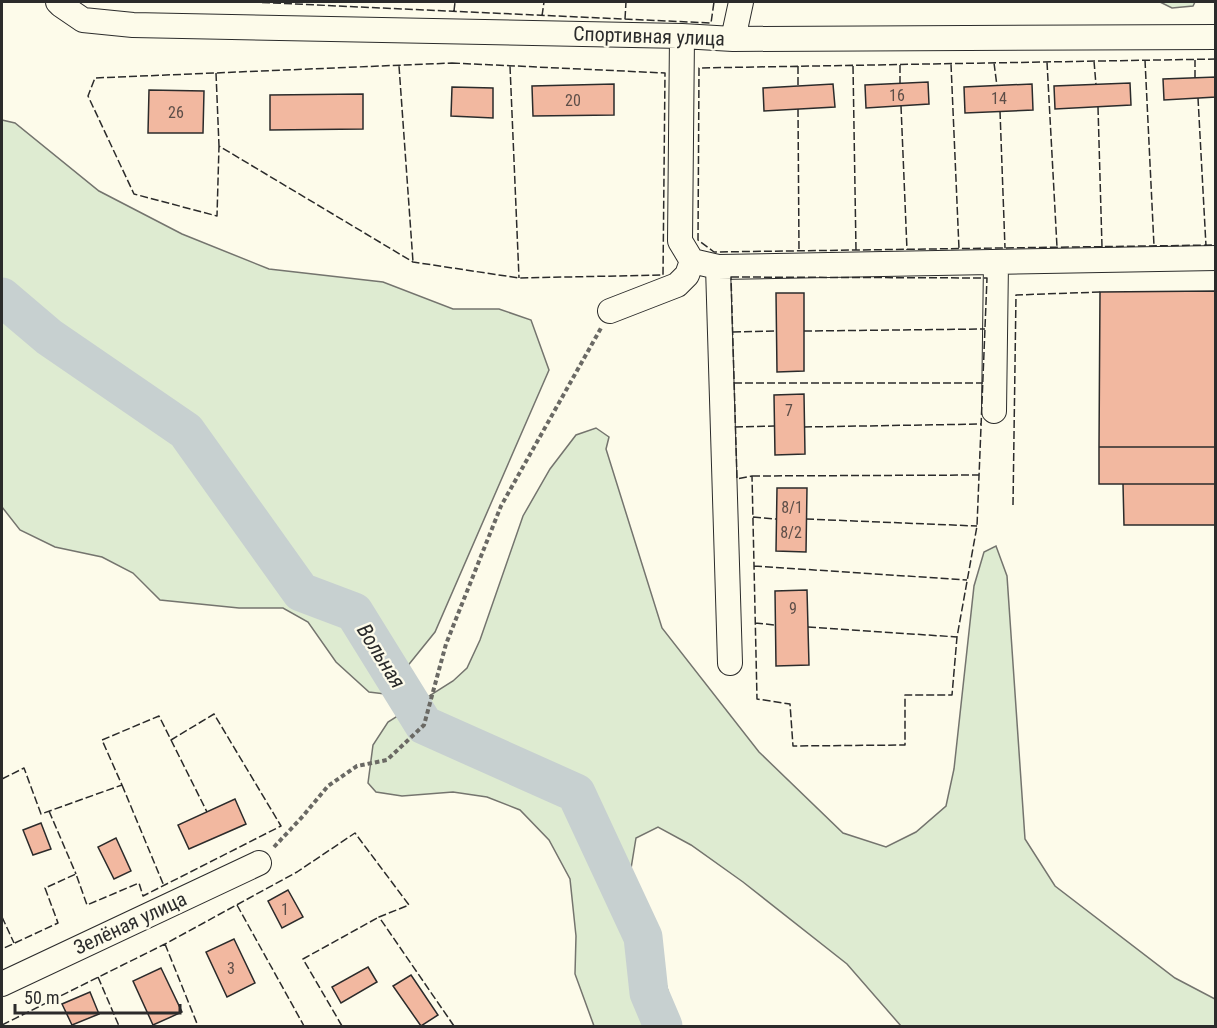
<svg xmlns="http://www.w3.org/2000/svg" width="1217" height="1028" font-family="'Roboto Condensed',sans-serif">
  <style>
    .green { fill: #deebd1; stroke: #74746e; stroke-width: 1.5 }
    .lines { fill: none; stroke-linecap: round; stroke-linejoin: round }
    .river { stroke: #c7d0d0; stroke-width: 39 }
    .building { fill: #f2b8a0; stroke: #2b2b2b; stroke-width: 1.5 }
    .minor-casing { stroke: #2b2b2b; stroke-width: 26 }
    .path { stroke: #6a6964; stroke-width: 4; stroke-dasharray: 4.5 3; stroke-linecap: butt }
    .minor { stroke: #fdfbea; stroke-width: 24 }
    .fence { stroke: #2b2b2b; stroke-width: 1.5; stroke-dasharray: 8 3; stroke-linecap: butt }
    .labels { text-anchor: middle; stroke-width: 4.5; stroke-linejoin: round; paint-order: stroke }
    .number-label { font-size: 16px; fill: #5d4e48 }
    .street-label { font-size: 20px; fill: #2b2b2b; stroke: #fdfbea }
    .water-label { font-size: 21px; font-style: italic; fill: #2b2b2b; stroke: #fdfbea }
  </style>
  <rect width="100%" height="100%" fill="#fdfbea"/>
  <path class="green" d="M1160,2H1195L1193,6L1172,8Z
    M2,120L15,123L99,191L182,234L269,269L383,282L453,309H499L531,320L549,370L435,632L385,694L369,692L336,662L308,622L283,608H239L160,600L133,573L102,557L55,547L20,530L2,507Z
    M596,428L609,437L606,449L662,628L759,752L843,833L886,847L916,832L946,806L954,769L974,586L984,552L996,546L1007,576L1025,839L1055,886L1175,978L1215,999V1026H901L847,964L743,882L691,845L658,827L636,838L628,887L656,949L678,1026H594L575,974L576,936L570,879L549,840L520,810L487,797L453,792L402,796L376,792L368,783L373,745L388,722L453,681L467,668L480,640L523,516L550,469L576,435Z"/>
  <g class="lines">
    <path class="river" d="M2,297L49,337L186,431L301,592L354,612L424,725L576,793L643,937L649,993L663,1026"/>
  </g>
  <path class="building" d="M1216,77V97L1164,100L1163,79Z
    M928,82L929,104L866,108L865,85Z
    M1130,83L1131,105L1055,109L1054,86Z
    M614,84V115L533,116L532,86Z
    M833,84L835,107L764,111L763,88Z
    M1032,84L1033,110L965,113L964,87Z
    M452,87L493,88V118L451,116Z
    M149,90L204,91L203,133H148Z
    M363,94V129L270,130V95Z
    M1216,291V447H1099L1100,292Z
    M776,293H804V371L777,372Z
    M804,394L805,454L775,455L774,395Z
    M1099,447H1216V484H1099Z
    M1123,484H1216V525H1124Z
    M777,488H807L806,552L776,551Z
    M807,590L809,665L776,666L775,591Z
    M235,799L246,824L189,849L178,825Z
    M41,823L51,849L33,855L23,830Z
    M116,838L131,871L114,879L98,847Z
    M288,890L303,917L282,928L268,901Z
    M234,939L255,983L227,997L206,952Z
    M368,967L377,982L341,1003L332,987Z
    M161,968L182,1012L153,1025L133,981Z
    M411,975L438,1015L421,1026L393,986Z
    M90,992L99,1014L72,1025L62,1004Z"/>
  <g class="lines">
    <defs>
      <path id="minor" d="M58,2L61,5L83,20L133,25L682,36L733,39L1216,37
        M682,36L680,241L692,261L718,267L1216,258
        M733,39L741,2
        M718,267L730,663
        M610,311L677,285L687,275L692,261
        M994,411L996,262
        M2,984L259,863"/>
    </defs>
    <use href="#minor" class="minor-casing"/>
    <path class="path" d="M274,847L303,816L328,786L357,766L387,760L424,725L446,644L501,506L601,328"/>
    <use href="#minor" class="minor"/>
    <path class="fence" d="M251,2L711,23L714,2
      M454,11L455,2
      M542,16L544,2
      M625,19L626,2
      M1216,59L699,68L698,240L714,252L1216,245
      M1145,60L1154,246
      M1094,61L1096,85
      M1047,62L1057,247
      M452,63L665,73L663,275L519,278L413,262L219,146L217,216L134,194L88,96L95,78Z
      M994,63L997,86
      M951,64L959,249
      M900,65V83
      M399,66L413,262
      M510,66L519,278
      M798,66V86
      M853,66L856,250
      M216,73L219,146
      M1195,78V60
      M1198,98L1206,246
      M901,106L907,250
      M1098,107L1102,247
      M798,109L799,251
      M1000,111L1005,248
      M731,277L987,278L977,526L957,637L952,695H905V745L793,746L790,704L757,699L752,476L737,479Z
      M804,331L985,329
      M733,332L776,331
      M734,383H983
      M735,427L774,426
      M804,427L981,424
      M752,476L979,475
      M1013,505L1016,295L1100,292
      M753,517L776,519
      M806,519L977,526
      M754,566L967,580
      M755,623L775,625
      M808,627L957,637
      M171,740L207,812
      M2,779L24,768L41,814L122,785L102,740L159,716L171,740L214,714L281,826L143,896L139,883L87,905L76,874L45,888L58,923L2,949
      M122,785L164,886
      M49,811L76,874
      M237,905L304,1026
      M2,917L14,943
      M165,944L198,1026
      M98,977L119,1026
      M2,1025L165,944L297,872L355,833L409,905L379,917L454,1026
      M342,1026L303,959L379,917"/>
  </g>
  <g class="labels">
    <g class="number-label">
      <text x="897" y="101">16</text>
      <text x="999" y="104">14</text>
      <text x="573" y="106">20</text>
      <text x="176" y="118">26</text>
      <text x="789" y="416">7</text>
      <text x="792" y="513">8/1</text>
      <text x="791" y="538">8/2</text>
      <text x="793" y="614">9</text>
      <text x="285" y="915">1</text>
      <text x="231" y="974">3</text>
    </g>
    <g class="street-label">
      <text transform="translate(649 36) rotate(2)" y="7">Спортивная улица</text>
      <text transform="translate(130 923) rotate(-25)" y="7">Зелёная улица</text>
    </g>
    <g class="water-label">
      <text transform="translate(381 656) rotate(58)" y="7">Вольная</text>
    </g>
  </g>
  <rect width="1217" height="1028" fill="none" stroke="#2b2b2b" stroke-width="6"/>
  <path d="M15 1004v9h165v-9" fill="none" stroke="#2b2b2b" stroke-width="3"/>
  <text x="24" y="1004" font-size="18" fill="#2b2b2b" stroke="#fdfbea" stroke-width="4.5" paint-order="stroke">50 m</text>
</svg>
